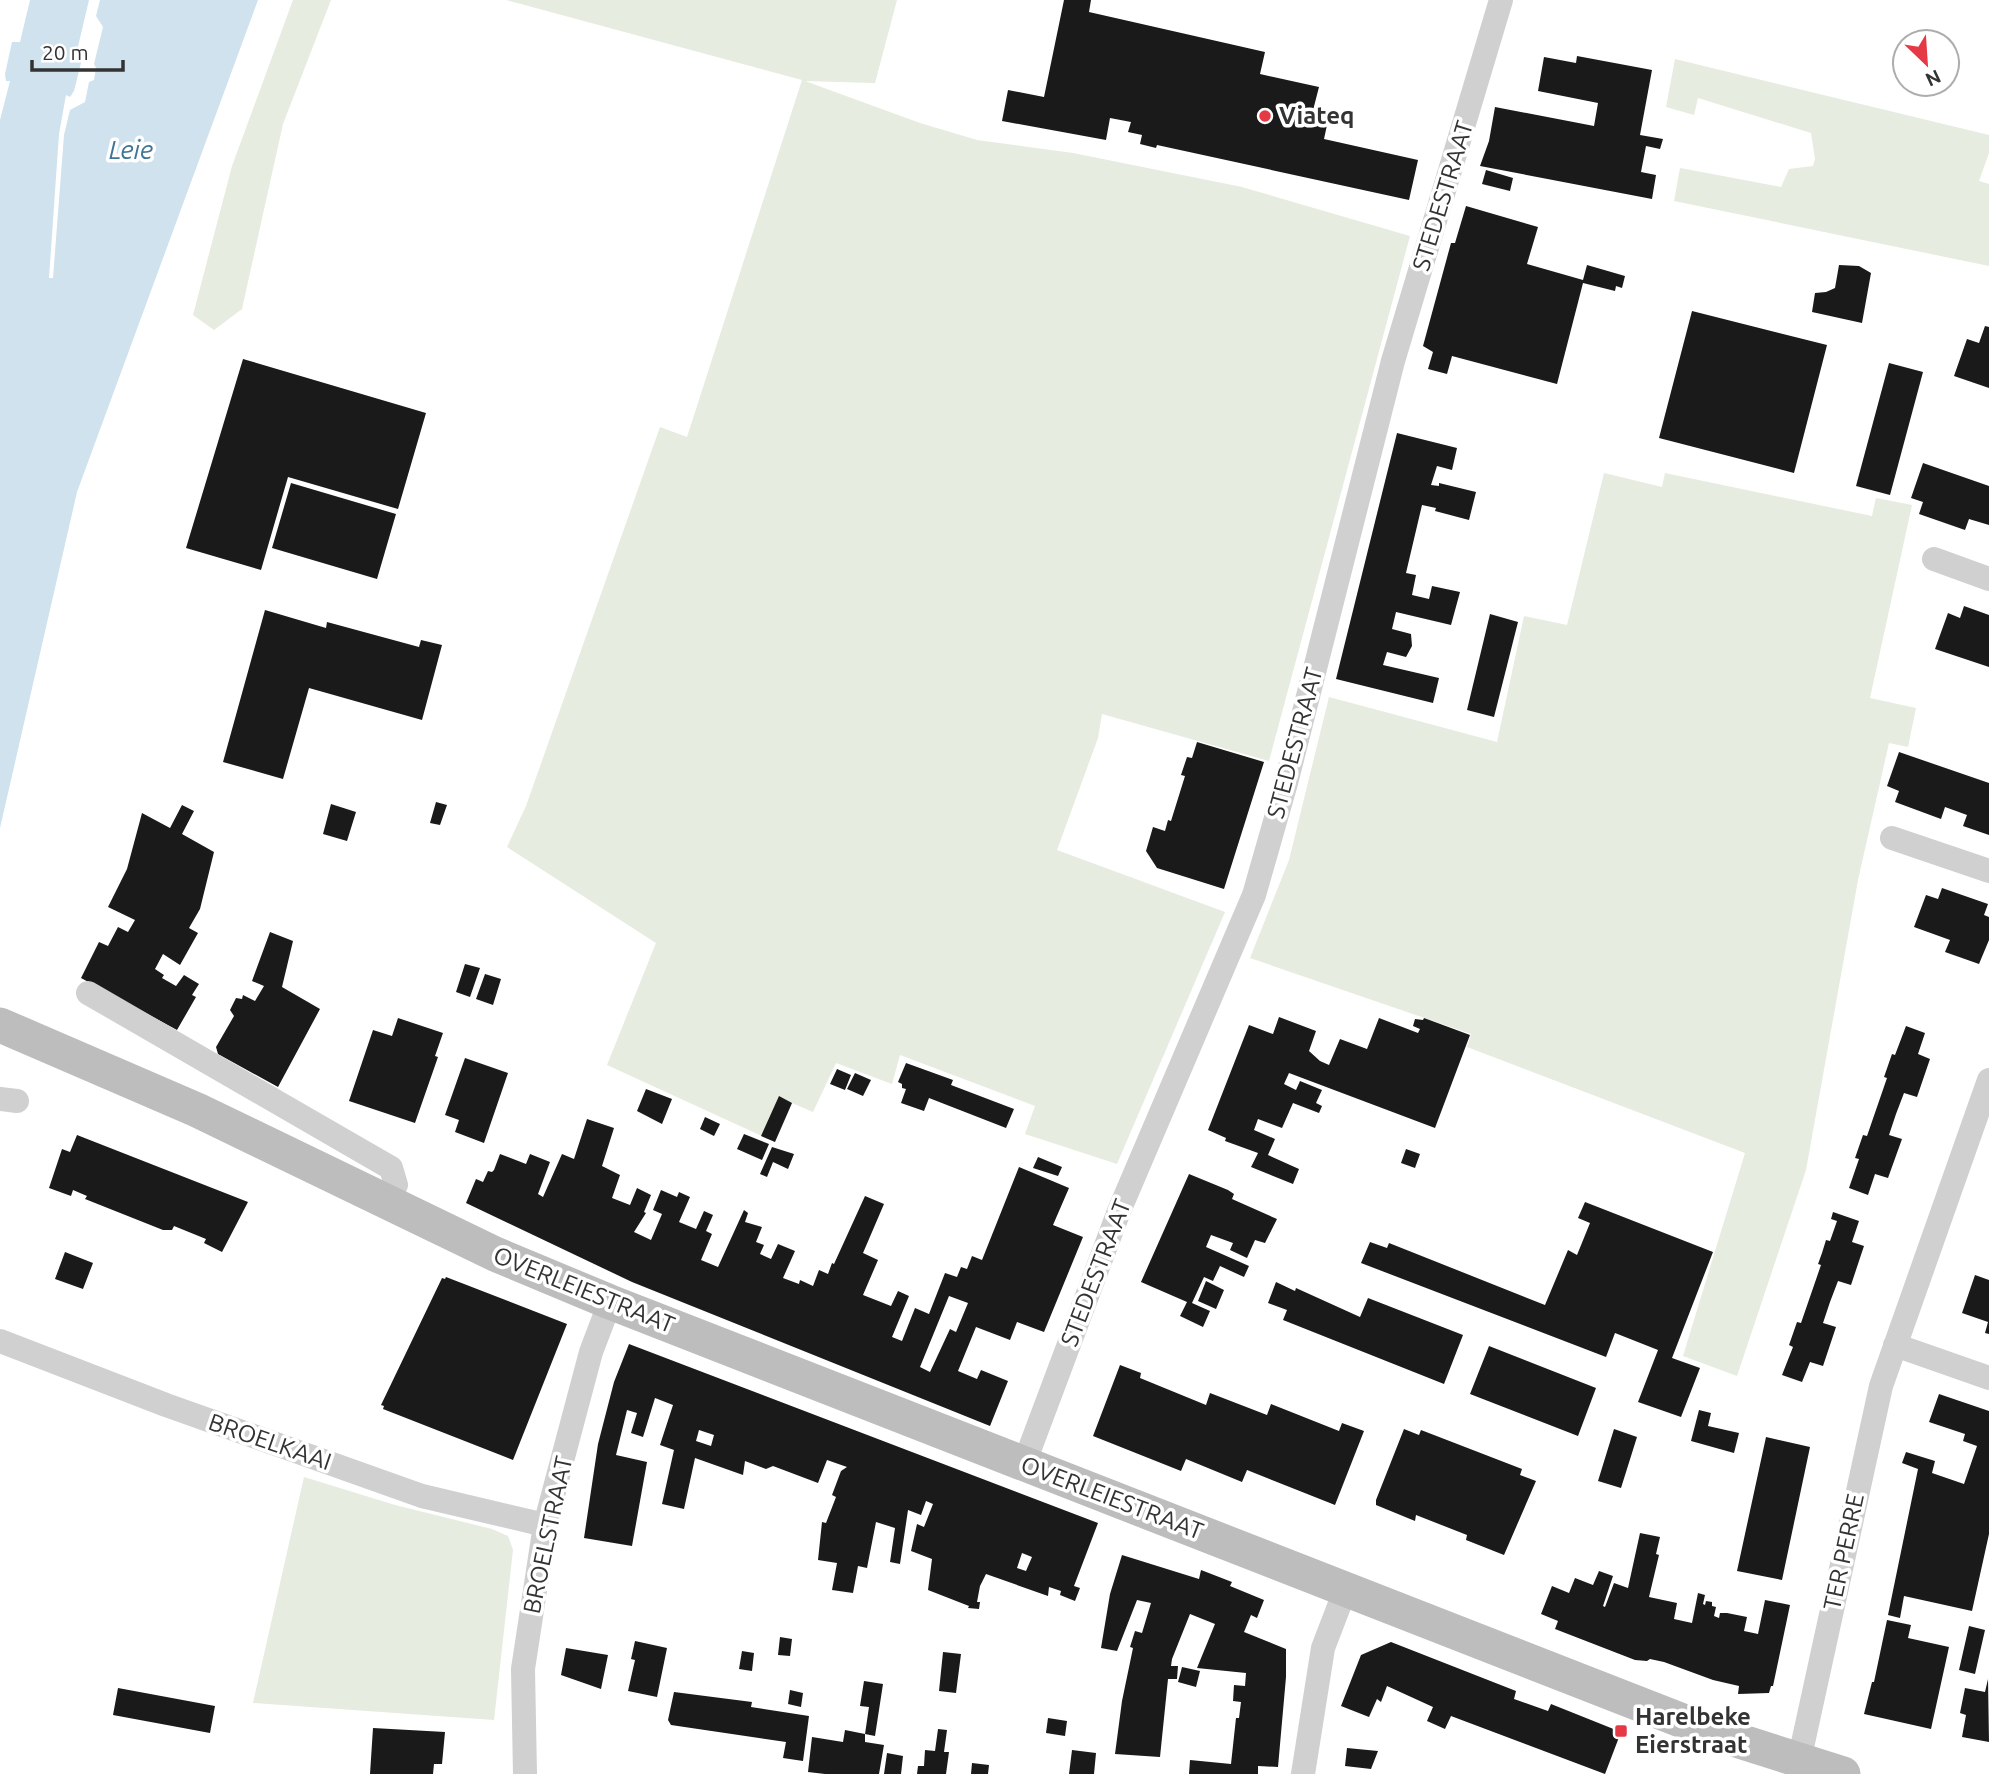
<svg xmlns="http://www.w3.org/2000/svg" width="1989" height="1774" font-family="Ubuntu,sans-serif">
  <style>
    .green { fill: #e6ecdf }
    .water { fill: #cfe2ee }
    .building { fill: #1a1a1a; fill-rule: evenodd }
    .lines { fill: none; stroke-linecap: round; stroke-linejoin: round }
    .minor { stroke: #d0d0d0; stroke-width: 24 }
    .secondary { stroke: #bdbdbd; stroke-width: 35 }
    .poi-dot { fill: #e63946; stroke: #fff; stroke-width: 2.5 }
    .labels { text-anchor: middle; stroke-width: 7; stroke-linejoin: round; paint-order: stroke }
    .poi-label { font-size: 24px; font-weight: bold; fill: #333; stroke: #fff; text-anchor: start }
    .street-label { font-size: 24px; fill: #333; stroke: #fff }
    .water-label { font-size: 26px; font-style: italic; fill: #3f7597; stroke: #fff }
  </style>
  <rect width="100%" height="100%" fill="#fff"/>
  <path class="green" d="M293,0H331L283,124L242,309L214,330L193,315L232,166Z
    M506,0H897L875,83L805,81L920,123L977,140L1073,153L1242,187L1410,236L1269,761L1102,714L1098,738L1057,850L1225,912L1117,1164L1025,1134L1035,1106L900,1055L892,1084L836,1063L813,1112L792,1103L775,1142L607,1065L656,943L507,847L526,806L660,427L687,437L802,80Z
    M1675,59L1989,135V153L1979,181L1989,184V266L1674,201L1680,168L1781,187L1789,169L1813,166L1815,159L1811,133L1698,98L1694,115L1666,107Z
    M1604,473L1662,487L1665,473L1872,516L1876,498L1912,505L1870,698L1916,708L1908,747L1889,743L1858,880L1806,1170L1737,1376L1683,1356L1745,1153L1467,1047L1471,1034L1250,958L1289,860L1329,697L1497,742L1524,616L1567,625Z
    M304,1477L395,1505L492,1529L508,1536L513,1550L494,1720L253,1703Z"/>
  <path class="water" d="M30,0H89L76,55L82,59L74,91L70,97L66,95L59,134L49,278H53L64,135L70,110L85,102L89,82L94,80L96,68L94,64L103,27L96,16L100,0H258L77,492L0,828V120L10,81H6L5,74L12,42H20Z"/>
  <path class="building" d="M1064,0H1091L1089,12L1265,52L1260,74L1319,87L1310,122L1327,125L1324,139L1418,160L1409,200L1157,145L1156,148L1140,144L1142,135L1128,132L1131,122L1110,118L1106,140L1002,121L1008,90L1044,97Z
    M1577,56L1652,70L1640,135L1663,139L1660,149L1646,146L1641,172L1656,175L1652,199L1480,166L1489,141L1495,107L1594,126L1598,103L1538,91L1544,57L1576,63Z
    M1486,170L1513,178L1510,191L1482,184Z
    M1466,206L1538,227L1527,264L1583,280L1587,265L1625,276L1622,288L1616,286L1615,291L1583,283L1557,384L1452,356L1447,374L1428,369L1433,352L1423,346L1451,243H1455Z
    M1839,265L1859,266L1871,273L1862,323L1812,312L1815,293L1826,292L1835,288Z
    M1692,311L1827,345L1794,473L1659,438Z
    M1985,326L1989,327V388L1954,376L1967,339L1979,343Z
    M243,359L426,413L398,509L288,477L261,570L186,548Z
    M1889,363L1923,372L1890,495L1856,486Z
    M1397,433L1457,448L1452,470L1437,466L1431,485L1439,486V483L1476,492L1469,520L1435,511L1436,508L1422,505L1406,573L1416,575L1412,595L1429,599L1432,586L1460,592L1451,625L1396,612L1392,629L1411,634L1412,646L1406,657L1387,652L1383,665L1439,678L1433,703L1336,679Z
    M1923,463L1989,486V525L1969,519L1965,530L1919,514L1923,502L1911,498Z
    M291,483L396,514L377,579L272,548Z
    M1964,606L1989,615V667L1935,649L1948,613L1960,618Z
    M265,610L326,628L327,622L419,647L421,640L442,645L422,720L309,688L283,779L223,762Z
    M1490,614L1518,622L1494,717L1467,710Z
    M1197,742L1264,762L1224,889L1157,868L1146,851L1153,827L1165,831L1168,820L1171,821L1185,776L1181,775L1187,757L1192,758Z
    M1899,752L1989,783V835L1963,826L1967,815L1945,807L1941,819L1895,802L1899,791L1887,786Z
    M436,802L447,805L440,825L430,823Z
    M331,804L356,812L347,841L323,834Z
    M182,805L194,811L182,834L214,852L200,909L189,928L198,933L180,965L163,954L155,969L164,975L162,978L176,986L184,975L199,984L192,995L196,997L177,1030L81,978L99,942L108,946L118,927L128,932L135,920L108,907L127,869L142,813L170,828Z
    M1942,888L1988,904L1984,915L1989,917V940L1979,964L1945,952L1950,940L1914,927L1926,895L1938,899Z
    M270,932L293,941L282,987L320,1009L278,1087L218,1054L216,1047L234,1016L230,1010L236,998L242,999L243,995L255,1001L264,986L252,981Z
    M465,964L480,968L470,997L456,992Z
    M485,974L501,979L493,1005L476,999Z
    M1279,1017L1316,1031L1309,1051L1320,1061L1329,1065L1340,1039L1367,1049L1379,1018L1418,1033L1420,1029L1413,1026L1415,1019L1423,1020L1424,1018L1470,1035L1435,1128L1289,1073L1284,1084L1296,1090L1300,1081L1322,1090L1316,1103L1322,1106L1319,1113L1293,1103L1282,1128L1258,1119L1254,1130L1275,1139L1268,1155L1299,1169L1293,1184L1251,1167L1258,1153L1225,1141L1226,1138L1208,1130L1249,1025L1273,1034Z
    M398,1018L443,1033L435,1056L438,1057L415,1123L349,1101L373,1030L392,1036Z
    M1906,1026L1925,1033L1918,1054L1930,1059L1917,1097L1904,1093L1896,1114L1889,1135L1902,1139L1888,1178L1875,1174L1868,1195L1849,1188L1859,1159L1855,1158L1863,1135L1867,1136L1887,1078L1884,1077L1892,1054L1895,1055Z
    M465,1058L508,1073L484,1143L455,1132L459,1120L445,1115Z
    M906,1063L953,1080L951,1085L1014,1109L1006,1128L929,1098L924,1111L901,1103L906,1089L902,1088V1084L898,1082Z
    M837,1069L851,1075L845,1090L830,1084Z
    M855,1073L871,1080L863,1096L847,1089Z
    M646,1089L672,1099L662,1124L637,1111Z
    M779,1096L792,1103L775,1142L761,1136Z
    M705,1117L720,1124L714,1136L700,1129Z
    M587,1119L614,1128L602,1166L620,1175L612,1198L630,1205L637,1188L651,1195L644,1212L646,1213L634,1232L651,1240L662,1214L653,1210L661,1190L677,1197L679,1192L690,1197L679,1222L696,1229L704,1211L713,1215L706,1231L712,1234L701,1260L718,1267L744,1210L748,1213L745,1222L762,1227L756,1242L764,1245L760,1254L771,1259L778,1244L795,1251L783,1278L799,1284L800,1280L813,1286L819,1270L828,1274L832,1263L834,1264L865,1196L884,1204L863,1253L878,1260L863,1295L891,1306L898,1291L909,1296L892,1337L902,1341L915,1308L929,1314L945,1273L957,1277L961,1267L967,1269L972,1256L982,1260L1019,1167L1069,1188L1053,1225L1083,1237L1044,1332L1017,1322L1010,1340L976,1327L958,1371L977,1379L981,1370L1008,1381L990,1426L632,1282L466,1203L476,1179L483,1182L488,1171L492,1172L494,1170L500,1154L526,1164L530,1154L550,1162L538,1194L543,1197L562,1154L574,1159ZM949,1296L968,1303L956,1332L950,1329L930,1372L920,1367Z
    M744,1134L769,1144L762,1160L737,1149Z
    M77,1135L248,1202L222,1252L204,1243L206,1239L174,1226L172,1230H163L85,1199L87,1196L73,1190L71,1196L49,1188L62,1149L70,1152Z
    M772,1147L794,1154L788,1169L773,1162L767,1177L760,1174Z
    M1406,1149L1420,1154L1415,1168L1401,1163Z
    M1038,1157L1062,1167L1058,1176L1033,1168Z
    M1189,1174L1228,1190L1234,1194L1232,1199L1277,1219L1265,1243L1255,1240L1247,1258L1230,1250L1233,1243L1211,1235L1206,1247L1249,1266L1244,1277L1220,1266L1213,1281L1204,1277L1192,1303L1210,1311L1203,1327L1180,1316L1187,1302L1141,1282Z
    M1585,1202L1713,1252L1672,1358L1700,1368L1681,1417L1638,1402L1658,1350L1615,1333L1606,1357L1361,1263L1370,1242L1387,1248L1389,1243L1545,1305L1568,1250L1577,1255L1590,1223L1578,1218Z
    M1833,1212L1859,1221L1852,1242L1864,1246L1851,1285L1838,1281L1830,1302L1823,1323L1836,1327L1823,1366L1810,1362L1802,1382L1782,1375L1793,1347L1789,1345L1797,1322L1801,1323L1821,1265L1818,1264L1822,1253L1826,1240L1830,1241L1837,1221L1831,1219Z
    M65,1252L93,1263L83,1289L55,1279Z
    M1975,1275L1989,1280V1334L1985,1333L1988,1322L1962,1313Z
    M446,1277L567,1324L513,1460L383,1409L384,1406L381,1405L442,1278L445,1279Z
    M1206,1281L1224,1290L1216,1309L1198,1301Z
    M1276,1282L1295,1291L1296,1288L1360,1317L1368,1298L1463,1335L1444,1384L1283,1320L1287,1310L1268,1303Z
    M629,1344L1098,1523L1074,1586L1080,1588L1075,1601L1060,1595L1061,1591L1049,1587L1048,1596L986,1574L980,1586L977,1602H980L979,1609L968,1608L969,1606L928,1590L932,1559L911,1551L917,1524L924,1527L933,1504L926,1501L921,1515L908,1510L900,1564L890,1562L895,1528L876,1522L867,1568L858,1566L853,1593L832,1590L837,1563L818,1560L822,1522L826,1523L836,1497L832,1495L841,1471L847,1467L827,1460L818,1483L773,1466L766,1469L745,1461L743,1475L695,1458L684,1509L662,1504L674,1450L660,1445L673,1405L655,1398L643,1437L631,1433L637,1413L627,1410L616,1455L647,1462L632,1546L584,1538L598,1444L614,1382ZM699,1430L714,1435L711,1446L696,1441ZM1022,1553L1032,1557L1026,1571L1017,1568Z
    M1489,1346L1596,1388L1578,1436L1470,1394Z
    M1120,1365L1141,1373L1140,1378L1206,1405L1210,1393L1267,1415L1271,1404L1339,1431L1342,1423L1364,1431L1335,1505L1247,1470L1242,1482L1186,1459L1181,1471L1093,1436Z
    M1939,1394L1989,1411V1534L1972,1611L1904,1596L1900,1618L1888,1615L1918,1469L1902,1463L1906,1452L1935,1461L1932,1473L1964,1484L1977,1446L1963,1441L1965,1434L1929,1422Z
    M1699,1410L1711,1413L1708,1426L1739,1433L1734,1453L1691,1441Z
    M1404,1429L1419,1435L1421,1430L1522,1469L1520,1475L1536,1481L1504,1555L1466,1540L1467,1535L1416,1515L1415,1521L1376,1505V1500Z
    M1614,1429L1637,1437L1621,1488L1598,1481Z
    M1766,1437L1810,1447L1782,1580L1737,1571Z
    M1640,1533L1660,1537L1656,1554L1659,1555L1649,1597L1677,1603L1674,1619L1692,1623L1698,1593L1705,1595L1703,1604L1705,1605L1706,1601L1712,1602V1606L1716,1607L1714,1616L1719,1618L1720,1613H1727L1747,1617L1744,1631L1758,1634L1765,1600L1790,1605L1773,1686H1771L1769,1693L1738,1694L1739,1686L1713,1680L1664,1662L1650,1659L1647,1661L1635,1660L1555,1629L1558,1621L1541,1614L1552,1586L1569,1593L1575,1578L1593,1585L1599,1571L1613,1576L1603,1606L1605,1607L1614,1583L1628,1588Z
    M1122,1555L1199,1579L1201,1570L1232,1582L1230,1586L1264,1600L1257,1618L1251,1615L1244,1632L1286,1649V1677L1278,1767L1258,1766V1774H1189L1190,1760L1231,1764L1236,1718H1239L1241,1702L1233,1701L1234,1685L1245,1686L1246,1673L1197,1668L1215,1624L1190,1614L1172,1659L1171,1666H1178L1177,1679H1168L1160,1757L1115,1754L1122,1701L1133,1648L1130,1647L1135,1631L1142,1633L1151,1603L1137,1600L1117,1651L1101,1648L1110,1594Z
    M1887,1620L1911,1625L1908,1638L1949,1647L1931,1729L1864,1714L1872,1682H1874Z
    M1969,1626L1985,1630L1975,1674L1959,1670Z
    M780,1637L792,1639L790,1656L778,1655Z
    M635,1641L667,1648L657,1697L628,1691L635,1660L631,1659Z
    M1391,1642L1516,1691L1514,1699L1548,1711L1551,1704L1621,1732L1605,1774L1451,1716L1445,1729L1427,1721L1433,1707L1387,1686L1381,1702L1377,1699L1369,1717L1341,1706L1361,1655Z
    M566,1648L608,1655L601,1689L561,1675Z
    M742,1651L754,1653L752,1671L739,1669Z
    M943,1652L961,1654L956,1693L939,1691Z
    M1182,1667L1200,1671L1196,1687L1178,1682Z
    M1988,1679L1989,1742L1962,1737L1966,1715L1960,1713L1965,1688L1985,1692Z
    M864,1681L883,1684L875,1736L865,1734V1742L884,1745L879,1774H825L808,1772L812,1737L843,1742L845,1730L865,1734L869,1707L860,1706Z
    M118,1688L215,1706L210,1733L113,1715Z
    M790,1690L803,1693L801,1707L788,1704Z
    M674,1692L752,1702L751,1707L809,1716L803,1761L783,1758L786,1742L671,1725L668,1720Z
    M1048,1718L1067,1721L1065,1736L1046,1733Z
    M373,1728L445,1732L442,1764H434L433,1774H370Z
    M938,1729L947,1730L944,1752H949L946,1774H917L918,1766H924L925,1750L935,1751Z
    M1347,1748L1378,1751L1371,1769L1345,1766Z
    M1072,1750L1096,1753L1094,1774H1069Z
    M887,1753L903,1756L901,1774H884Z
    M972,1763L989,1765L988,1774H971Z"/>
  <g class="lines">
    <path class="minor" d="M1934,559L1989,579
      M1892,838L1989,871
      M88,993L391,1168L396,1185L388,1203
      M0,1099L17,1101
      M0,1341L166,1405L422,1496L545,1525
      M1895,1345L1989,1378
      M1024,1464L1119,1211L1254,895L1286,783L1393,361L1501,0
      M1799,1761L1881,1386L1989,1080
      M525,1774L523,1669L545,1525L591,1352L610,1302
      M1303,1774L1323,1648L1346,1588"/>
    <path class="secondary" d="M0,1025L197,1110L495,1254L610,1302L1711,1732L1843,1774"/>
  </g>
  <g class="poi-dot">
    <circle cx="1265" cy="116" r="7"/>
    <rect x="1614" y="1724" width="14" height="14" rx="3.5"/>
  </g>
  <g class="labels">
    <g class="poi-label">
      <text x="1279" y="124">Viateq</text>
      <text x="1635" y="1725">Harelbeke<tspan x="1635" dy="28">Eierstraat</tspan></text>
    </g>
    <g class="street-label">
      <text transform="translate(1443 196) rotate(-73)" y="8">STEDESTRAAT</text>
      <text transform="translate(1295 743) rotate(-75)" y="8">STEDESTRAAT</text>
      <text transform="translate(1096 1273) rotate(-69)" y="8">STEDESTRAAT</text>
      <text transform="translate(584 1290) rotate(22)" y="8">OVERLEIESTRAAT</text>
      <text transform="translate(270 1442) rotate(19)" y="8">BROELKAAI</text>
      <text transform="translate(1112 1498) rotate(21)" y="8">OVERLEIESTRAAT</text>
      <text transform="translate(548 1535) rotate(-78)" y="8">BROELSTRAAT</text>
      <text transform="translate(1844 1552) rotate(-78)" y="8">TER PERRE</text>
    </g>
    <g class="water-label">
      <text x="131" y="159">Leie</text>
    </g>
  </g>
  <g transform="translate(1926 63) rotate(155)"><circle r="33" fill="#ffffff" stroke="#adadad" stroke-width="2"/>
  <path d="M0-5L12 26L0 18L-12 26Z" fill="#e63946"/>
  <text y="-10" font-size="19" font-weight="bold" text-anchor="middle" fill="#333333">N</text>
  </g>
  <path d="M32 60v10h91v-10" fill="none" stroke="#333333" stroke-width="3.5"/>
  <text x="42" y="60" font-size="21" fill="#333333" stroke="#ffffff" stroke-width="5" paint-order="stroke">20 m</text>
</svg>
